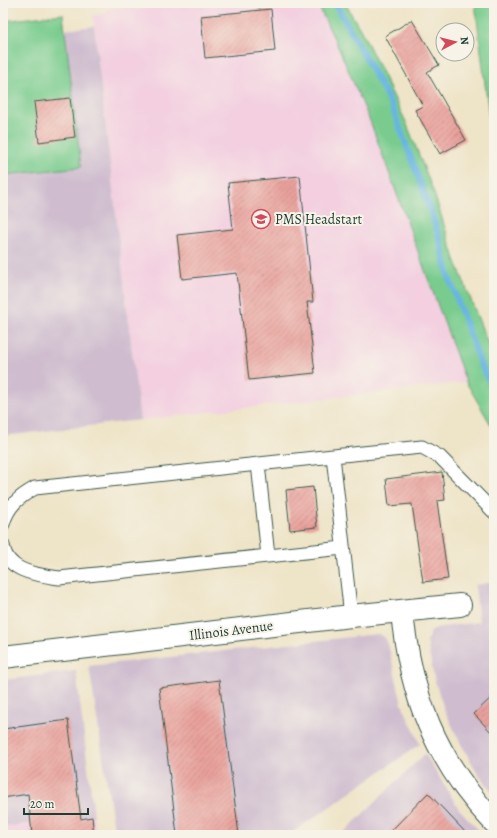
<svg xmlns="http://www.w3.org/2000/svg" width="497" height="838" font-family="Alegreya,serif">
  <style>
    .built { fill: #f3cfe0 }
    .industrial { fill: #cfbdcf }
    .grass { fill: #79cc8e; stroke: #4c8461 }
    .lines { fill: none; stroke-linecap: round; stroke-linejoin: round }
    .stream { stroke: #69b5e2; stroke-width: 6 }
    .building { fill: url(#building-hatch) }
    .service-casing { stroke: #3e564a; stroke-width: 15 }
    .minor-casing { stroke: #3e564a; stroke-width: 24 }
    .service { stroke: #fff; stroke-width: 13 }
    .minor { stroke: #fff; stroke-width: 22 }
    .labels { text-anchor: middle; stroke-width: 4; stroke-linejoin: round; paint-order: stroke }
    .poi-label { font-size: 14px; fill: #1f3d34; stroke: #f7f3e8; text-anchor: start }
    .street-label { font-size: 14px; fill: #1f3d34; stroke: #f7f3e8 }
  </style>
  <defs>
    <pattern id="building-hatch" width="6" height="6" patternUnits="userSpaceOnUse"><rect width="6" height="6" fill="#eaa19c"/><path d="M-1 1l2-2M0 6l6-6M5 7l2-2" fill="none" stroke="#bd8480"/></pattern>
  </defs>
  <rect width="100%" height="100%" fill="#f7f3e8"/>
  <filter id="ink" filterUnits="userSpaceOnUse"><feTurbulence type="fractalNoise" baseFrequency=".025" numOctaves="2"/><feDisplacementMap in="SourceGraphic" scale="8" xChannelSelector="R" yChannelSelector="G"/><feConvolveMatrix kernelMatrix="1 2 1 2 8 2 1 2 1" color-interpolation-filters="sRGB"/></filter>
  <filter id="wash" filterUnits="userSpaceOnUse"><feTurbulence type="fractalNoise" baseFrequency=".012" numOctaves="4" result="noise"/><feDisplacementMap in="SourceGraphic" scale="16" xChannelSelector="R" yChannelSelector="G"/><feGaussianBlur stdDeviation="0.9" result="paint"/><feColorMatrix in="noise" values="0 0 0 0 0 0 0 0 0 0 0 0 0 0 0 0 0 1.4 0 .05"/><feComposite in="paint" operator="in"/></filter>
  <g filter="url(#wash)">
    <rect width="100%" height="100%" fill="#eee4c8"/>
    <path class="built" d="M195,3H317L339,49L370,121L466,382L140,420L93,15L107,13V9L133,6L134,10Z
      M94,816L96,835H3V827Z"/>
    <path class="industrial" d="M94,26L140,420L3,436V175L81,167L65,30Z
      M494,582V795L476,770L461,744L444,709L434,678L427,641L430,633L436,628L479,622L475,585Z
      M378,634L385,638L388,644L402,704L420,744L289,835H115L89,666Z
      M76,671L94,816L3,827V680Z
      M425,754L459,809L483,835H341Z"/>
    <path class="grass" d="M317,3H345L364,36L406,122L434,193L455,259L494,359V430L466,382L370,121L339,49Z
      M475,3H494V157Z
      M63,14L81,167L3,175V21Z"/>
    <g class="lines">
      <path class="stream" d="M335,3L391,104L430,209L439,237L449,277L480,363L494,391"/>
    </g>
    <g id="blocks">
      <path class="building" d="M271,9L275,51L205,58L201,16Z
        M412,20L439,65L427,72L466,140L440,154L415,110L423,106L385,36Z
        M70,98L75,137L39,142L34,102Z
        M300,176L313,302H307L315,373L249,380L237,273L182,279L177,235L233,229L228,183Z
        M442,472L445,500L437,501L448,579L423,582L412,504L389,506L386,479Z
        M313,487L317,527L290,530L286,490Z
        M219,680L239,835H177L159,688Z
        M494,695V735L474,714Z
        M68,720L81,819L92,817L94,835H32L28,794L3,798V729Z
        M428,793L468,835H387Z"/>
    </g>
  </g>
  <g filter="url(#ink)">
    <use href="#blocks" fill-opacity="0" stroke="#3e564a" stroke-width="1"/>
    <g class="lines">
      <defs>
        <path id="service" d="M333,456L422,447L440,457L494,512
          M258,464L268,556
          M3,524C8,506 19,497 35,488L333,456L351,616
          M3,545C6,572 38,575 59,578L343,548"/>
        <path id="minor" d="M402,612C410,695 436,761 494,822
          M3,657L351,616L460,605"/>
      </defs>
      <use href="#service" class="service-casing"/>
      <use href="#minor" class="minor-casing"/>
      <use href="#service" class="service"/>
      <use href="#minor" class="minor"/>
    </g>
  </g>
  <defs>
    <symbol id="school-ring" viewBox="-11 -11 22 22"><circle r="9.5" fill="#f7f3e8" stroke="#d1495b" stroke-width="1.5"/><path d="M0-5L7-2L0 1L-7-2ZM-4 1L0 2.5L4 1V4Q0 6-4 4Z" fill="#d1495b"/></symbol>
  </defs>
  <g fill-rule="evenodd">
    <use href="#school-ring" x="250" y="208" width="22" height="22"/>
  </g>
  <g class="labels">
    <g class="poi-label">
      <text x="275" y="224">PMS Headstart</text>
    </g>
    <g class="street-label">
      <text transform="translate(231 630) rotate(-7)" y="5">Illinois Avenue</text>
    </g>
  </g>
  <rect width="497" height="838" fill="none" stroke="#f7f3e8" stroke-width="16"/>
  <g transform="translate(455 42) rotate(83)"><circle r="19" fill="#f7f3e8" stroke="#a1aaa0"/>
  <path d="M0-3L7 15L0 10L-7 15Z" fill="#d1495b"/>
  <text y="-6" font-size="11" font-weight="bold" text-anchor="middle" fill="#1f3d34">N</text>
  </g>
  <path d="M24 808v6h64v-6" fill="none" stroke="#1f3d34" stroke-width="2"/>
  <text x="30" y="808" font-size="12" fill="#1f3d34" stroke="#f7f3e8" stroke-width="3" paint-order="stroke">20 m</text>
</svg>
